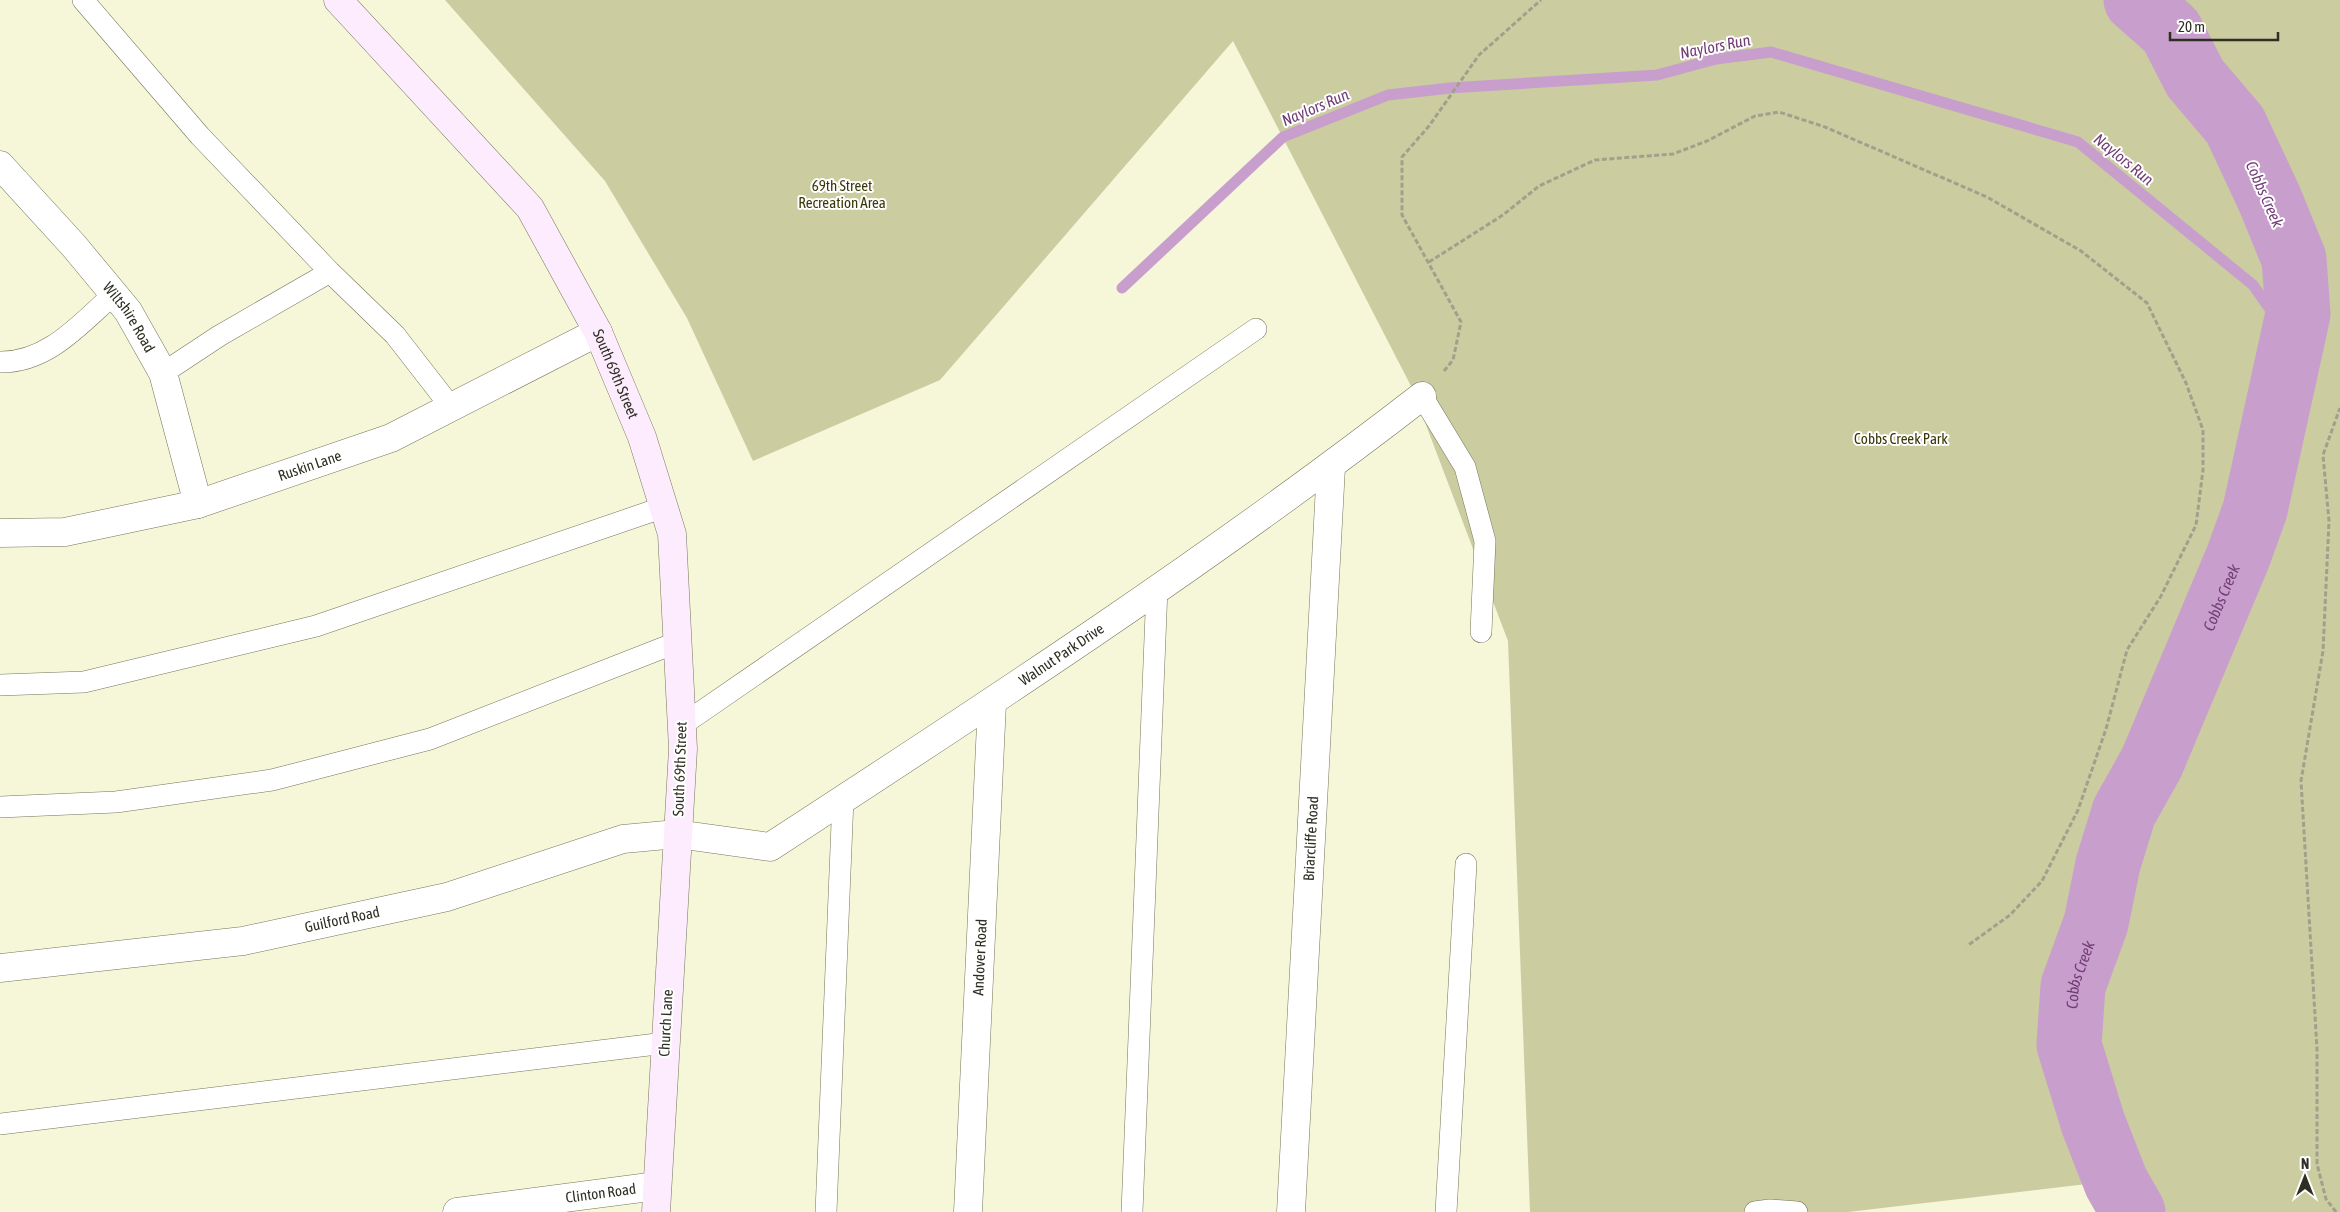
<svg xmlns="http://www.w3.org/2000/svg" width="2340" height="1212" font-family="'Asap Condensed',sans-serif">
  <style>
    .green { fill: #cbcca0 }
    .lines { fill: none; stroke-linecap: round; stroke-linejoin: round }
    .stream { stroke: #c89fcc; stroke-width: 11 }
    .river { stroke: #c89fcc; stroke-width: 65 }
    .service-casing { stroke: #75755a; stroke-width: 22 }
    .minor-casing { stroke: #75755a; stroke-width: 29 }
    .secondary-casing { stroke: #75755a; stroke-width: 29 }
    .path { stroke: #a0a18b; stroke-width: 3; stroke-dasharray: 5 2.5; stroke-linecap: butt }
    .service { stroke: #fff; stroke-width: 21 }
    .minor { stroke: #fff; stroke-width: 28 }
    .secondary { stroke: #fdebfe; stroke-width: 28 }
    .labels { text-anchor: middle; stroke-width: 4; stroke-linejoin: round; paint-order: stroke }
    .park-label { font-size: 15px; fill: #393809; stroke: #fff }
    .street-label { font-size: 15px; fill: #2e2e23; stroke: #fff }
    .water-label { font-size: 16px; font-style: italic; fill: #713d76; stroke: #fff }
  </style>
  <rect width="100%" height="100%" fill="#f6f7d9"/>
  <path class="green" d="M445,0H2340V1212H2106L2095,1183L1848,1212H1530L1508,641L1412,388L1233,41L940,380L753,461L687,318L605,181Z"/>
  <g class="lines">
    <path class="stream" d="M1122,288L1283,137L1388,95L1450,88L1657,75L1716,59L1771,52L2078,142L2253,285L2291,339"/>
    <path class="river" id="s1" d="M2133,1212L2116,1182L2093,1123L2069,1045L2073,986L2096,923L2108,864L2124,812L2152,762L2175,707L2238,557L2255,510L2298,314L2294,259L2270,200L2235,125L2195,78L2171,31L2136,0"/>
    <defs>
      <path id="service" d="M83,0L200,136L330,272L395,335L451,407
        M0,362C48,363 81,323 114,294
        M163,373L219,336L330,272
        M1422,396L1465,467L1485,541L1481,632
        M0,685L84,682L316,626L664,507
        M682,725L1256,329
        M0,807L116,802L272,780L430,739L678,642
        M0,1124L665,1043
        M826,1212L843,799
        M1132,1212L1157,588
        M1446,1212L1466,864
        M1755,1212L1770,1210L1797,1212"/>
      <g id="minor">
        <path id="s2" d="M0,165L74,246L128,311L163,373L198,504"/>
        <path id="s3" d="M0,533L65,532L198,504L391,438L598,332"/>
        <path id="s4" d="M0,968L243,941L447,897L623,839L677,834L770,847C991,703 1213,558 1422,396"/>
        <path id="s5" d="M457,1212L657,1186"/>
        <path id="s6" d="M968,1212L992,703"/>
        <path id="s7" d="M1291,1212L1331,467"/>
      </g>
      <g id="secondary">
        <path id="s8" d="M338,0L530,208L598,332L642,437L672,534L683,749L656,1212"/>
      </g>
    </defs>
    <use href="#service" class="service-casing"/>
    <use href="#minor" class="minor-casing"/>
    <use href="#secondary" class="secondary-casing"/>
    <path class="path" d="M1429,262L1503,215L1539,186L1595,160L1673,154L1707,141L1755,116L1779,112L1825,127L1987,197L2081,251L2147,303L2186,383L2203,430V470L2196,525L2161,596L2127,650L2106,729L2078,810L2042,881L2010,915L1967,946
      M1444,371L1453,360L1461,322L1402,215V157L1429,126L1479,55L1541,0
      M2336,1212L2326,1199L2317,1164V1049L2301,781L2323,651L2329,521L2323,455L2340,408"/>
    <use href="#service" class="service"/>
    <use href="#minor" class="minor"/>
    <use href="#secondary" class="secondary"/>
  </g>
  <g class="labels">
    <g class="park-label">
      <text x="842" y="191">69th Street<tspan x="842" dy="17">Recreation Area</tspan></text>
      <text x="1901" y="444">Cobbs Creek Park</text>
    </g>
    <g class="street-label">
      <text dy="5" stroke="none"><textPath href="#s2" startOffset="200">Wiltshire Road</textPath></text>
      <text dy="5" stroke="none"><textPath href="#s8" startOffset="470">South 69th Street</textPath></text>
      <text dy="5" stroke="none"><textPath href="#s3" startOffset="319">Ruskin Lane</textPath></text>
      <text dy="5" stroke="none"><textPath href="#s4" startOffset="1136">Walnut Park Drive</textPath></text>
      <text transform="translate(680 769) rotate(-88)" y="5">South 69th Street</text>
      <text dy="5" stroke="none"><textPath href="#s7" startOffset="374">Briarcliffe Road</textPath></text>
      <text dy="5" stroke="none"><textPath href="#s4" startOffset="346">Guilford Road</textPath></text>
      <text dy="5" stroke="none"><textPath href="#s6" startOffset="255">Andover Road</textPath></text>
      <text transform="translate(666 1023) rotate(-87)" y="5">Church Lane</text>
      <text dy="5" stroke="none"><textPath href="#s5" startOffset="145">Clinton Road</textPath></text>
    </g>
    <g class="water-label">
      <text transform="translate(1715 46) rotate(-11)" y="6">Naylors Run</text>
      <text transform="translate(1315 107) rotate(-23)" y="6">Naylors Run</text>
      <text transform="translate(2124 159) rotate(39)" y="6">Naylors Run</text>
      <text transform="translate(2265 194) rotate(66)" y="6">Cobbs Creek</text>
      <text dy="6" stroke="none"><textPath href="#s1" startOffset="656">Cobbs Creek</textPath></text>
      <text dy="6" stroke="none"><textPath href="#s1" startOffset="251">Cobbs Creek</textPath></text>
    </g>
  </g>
  <g transform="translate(2305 1177)" stroke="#ffffff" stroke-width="4" paint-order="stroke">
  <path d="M0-4L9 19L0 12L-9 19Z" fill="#2e2e23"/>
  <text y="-8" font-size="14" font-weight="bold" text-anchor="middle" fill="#2e2e23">N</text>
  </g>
  <path d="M2170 32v8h108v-8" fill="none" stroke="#2e2e23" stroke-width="2.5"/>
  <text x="2178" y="32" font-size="15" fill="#2e2e23" stroke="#ffffff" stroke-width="4" paint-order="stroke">20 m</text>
</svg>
